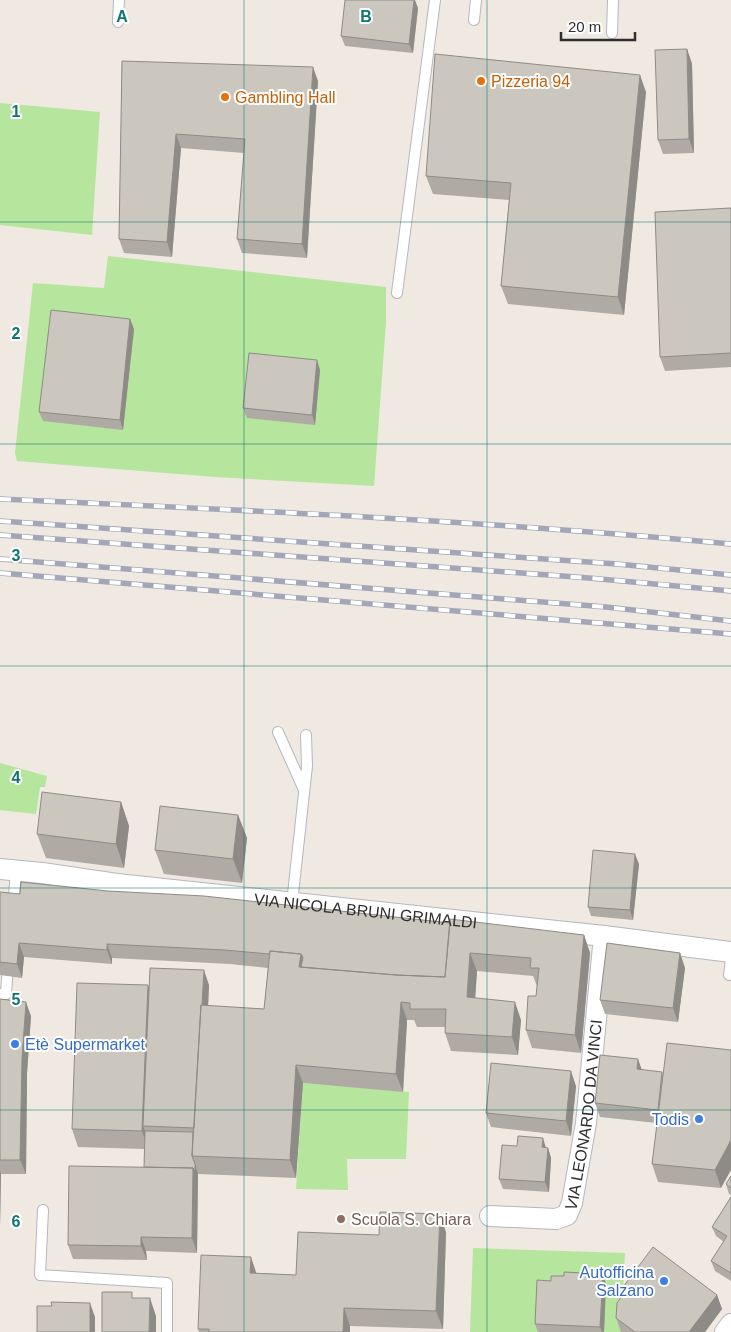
<svg xmlns="http://www.w3.org/2000/svg" width="731" height="1332" font-family="Helvetica,sans-serif">
  <style>
    .green { fill: #b6e59e }
    .lines { fill: none; stroke-linecap: round; stroke-linejoin: round }
    .lane-casing { stroke: #b4b7c1; stroke-width: 12 }
    .street-casing { stroke: #b4b7c1; stroke-width: 22 }
    .lane { stroke: #fff; stroke-width: 10 }
    .street { stroke: #fff; stroke-width: 20 }
    .rail-casing { stroke: #a3a6b8; stroke-width: 5.5 }
    .rail { stroke: #fff; stroke-width: 4; stroke-dasharray: 11; stroke-linecap: butt }
    .wall { fill: #afaba4 }
    .shaded-wall { fill: #8e8b86 }
    .building { fill: #cbc7bf; stroke: #8e8b86 }
    .grid { fill: none; stroke: #0f766e; stroke-width: 1; stroke-opacity: 0.55 }
    .food-dot { fill: #e8710a; stroke: #fff; stroke-width: 2 }
    .shop-dot { fill: #3f7fe0; stroke: #fff; stroke-width: 2 }
    .education-dot { fill: #8d6e63; stroke: #fff; stroke-width: 2 }
    .labels { text-anchor: middle; stroke-width: 4; stroke-linejoin: round; paint-order: stroke }
    .food-label { font-size: 16px; fill: #c56008; stroke: #fff; text-anchor: start }
    .street-label { font-size: 16px; fill: #2e2e2e; stroke: #fff }
    .shop-label { font-size: 16px; fill: #366cbe; stroke: #fff; text-anchor: end }
    .education-label { font-size: 16px; fill: #785e54; stroke: #fff; text-anchor: start }
    .grid-label { font-size: 16px; text-anchor: middle; font-weight: bold; fill: #0f766e; stroke: #fff; stroke-width: 4; stroke-linejoin: round; paint-order: stroke }
  </style>
  <rect width="100%" height="100%" fill="#efe9e1"/>
  <path class="green" d="M0,103L100,112L92,235L0,225Z
    M108,256L386,287V322L374,486L215,477L17,461L15,453L33,283L104,288Z
    M0,763L47,776L45,787H40L36,814L0,810Z
    M303,1083L409,1092L406,1159H347L348,1190L296,1189Z
    M473,1248L625,1253L621,1332H470Z"/>
  <g class="lines">
    <defs>
      <path id="lane" d="M474,20L476,0
        M118,22L119,0
        M612,33L613,0
        M397,293L435,0
        M278,732L304,790
        M292,903L307,766L306,735
        M13,907L16,871
        M729,975L731,958
        M0,994H6L8,964
        M43,1210L40,1275L167,1283V1332"/>
      <g id="street">
        <path id="s1" d="M0,869L42,873L117,884L604,936L731,952"/>
        <path id="s2" d="M490,1216L556,1219L567,1215L572,1203L586,1123L604,936"/>
        <path d="M725,1332L731,1324"/>
      </g>
    </defs>
    <use href="#lane" class="lane-casing"/>
    <use href="#street" class="street-casing"/>
    <use href="#lane" class="lane"/>
    <use href="#street" class="street"/>
    <defs>
      <path id="rail" d="M0,499C244,510 488,521 731,544
        M0,521L617,564L731,575
        M0,535L589,578L731,591
        M0,559L606,607L731,621
        M0,573L731,634"/>
    </defs>
    <use href="#rail" class="rail-casing"/>
    <use href="#rail" class="rail"/>
  </g>
  <path class="wall" d="M418,8L413,53L345,46L341,36Z
    M687,49L692,64L694,153L663,154L658,140Z
    M122,61L318,81L307,258L242,253L237,239L244,153L181,148L172,257L124,253L119,239Z
    M646,92L624,315L508,304L501,286L509,200L433,194L426,176Z
    M731,208V367L665,371L660,357Z
    M130,319L134,329L123,430L43,421L39,412Z
    M320,370L315,425L247,418L243,408Z
    M121,802L129,826L124,868L46,858L37,834Z
    M238,815L247,838L242,883L164,874L155,850Z
    M639,864L633,920L591,916L588,907Z
    M108,891L584,935L590,953L581,1053L532,1048L526,1030L536,996L537,986L533,976L477,971L475,998L521,1020L518,1055L451,1051L445,1033V1027H417L414,1020H407L403,1092L303,1083L296,1178L198,1174L197,1253L146,1251L147,1260L73,1259L68,1245L144,1167V1149L78,1147L72,1129L149,988L209,985L208,1006L264,1009L268,968L230,964L112,958V964L24,957L22,978L0,975V892L20,894Z
    M680,953L685,968L678,1022L605,1014L600,1000Z
    M0,999L31,1016L27,1073L26,1174H1L0,1226Z
    M731,1050L721,1188L658,1182L652,1164L657,1123L600,1117L595,1103L642,1070L662,1072L663,1074Z
    M576,1086L571,1136L491,1127L486,1113Z
    M546,1148H548L551,1158L549,1192L503,1189L499,1179Z
    M731,1176V1195L729,1194L726,1184Z
    M731,1197V1281L715,1271L711,1261L724,1242L716,1236L712,1227Z
    M446,1232L443,1329L350,1326V1332H199L198,1329L257,1273L296,1275L379,1235Z
    M551,1281L606,1284L604,1332H538L535,1324Z
    M623,1287L717,1295L722,1309L705,1332H621L616,1318L625,1292Z"/>
  <path class="shaded-wall" d="M414,0H415L418,8L413,53L409,44Z
    M687,49L692,64L694,153L689,139Z
    M313,67L318,81L307,258L302,244Z
    M640,75L646,92L624,315L618,297Z
    M176,134L181,148L172,257L167,242Z
    M130,319L134,329L123,430L120,420Z
    M317,360L320,370L315,425L312,415Z
    M121,802L129,826L124,868L116,844Z
    M238,815L247,838L242,883L233,859Z
    M635,854L639,864L633,920L630,910Z
    M584,935L590,953L581,1053L575,1035Z
    M19,943L24,957L22,978L17,964Z
    M107,944L112,958V964L107,950Z
    M470,953L477,971L474,1015L467,997Z
    M680,953L685,968L678,1022L673,1008Z
    M301,954L308,971L299,967Z
    M204,970L209,985L206,1051L196,1132Z
    M148,985L155,1003L143,1126L149,1140L148,1149L142,1131Z
    M26,1002L31,1016L27,1073L26,1174L20,1160L22,1059Z
    M401,1002L407,1020L403,1092L396,1074Z
    M515,1002L521,1020L518,1055L512,1037Z
    M638,1059L643,1073L637,1069Z
    M296,1065L303,1083L296,1178L290,1160Z
    M571,1071L576,1086L571,1136L566,1121Z
    M543,1138L546,1148L542,1147Z
    M731,1140V1170L721,1188L715,1170Z
    M548,1148L551,1158L549,1192L545,1182Z
    M195,1164L198,1174L197,1253L192,1238L193,1168Z
    M0,1170L1,1174L0,1226Z
    M440,1214L446,1232L443,1329L436,1311Z
    M141,1237L146,1251L147,1260L141,1246Z
    M251,1257L257,1275L250,1273Z
    M603,1274L606,1284L604,1332H602L600,1327Z
    M717,1295L722,1309L705,1332H689Z
    M150,1298L156,1316V1332H149Z
    M90,1303L95,1317V1332H90Z
    M344,1308L350,1326V1332H343Z"/>
  <path class="building" d="M345,0H414L409,44L341,36Z
    M687,49L689,139L658,140L655,50Z
    M435,54L640,75L618,297L501,286L511,183L426,176Z
    M122,61L313,67L302,244L237,239L245,139L176,134L167,242L119,239Z
    M731,208V353L660,357L655,212Z
    M51,310L130,319L120,420L39,412Z
    M249,353L317,360L312,415L243,408Z
    M42,792L121,802L116,844L37,834Z
    M160,806L238,815L233,859L155,850Z
    M593,850L635,854L630,910L588,907Z
    M21,882L108,891L204,896L450,923L445,977L396,975L301,967L303,957L301,954L270,951L269,954L225,950L107,944V950L19,943L17,964L0,962V892L20,894Z
    M450,919L584,935L575,1035L526,1030L528,996H536L539,968H530L531,958L470,953L467,997L515,1002L512,1037L445,1033L446,1009H410V1003L401,1002L396,1074L296,1065L290,1160L192,1156L201,1005L264,1009L270,951L301,954L299,967L396,975L445,977Z
    M607,943L680,953L673,1008L600,1000Z
    M150,968L204,970L202,1005H201L194,1128L143,1126Z
    M77,983L148,985L142,1131L72,1129Z
    M0,999L26,1002L22,1059L20,1160H0Z
    M667,1043L731,1050V1140L715,1170L652,1164Z
    M600,1055L638,1059L637,1069L662,1072L658,1110L595,1103Z
    M491,1063L571,1071L566,1121L486,1113Z
    M145,1131L193,1132L192,1156L195,1164V1172L193,1168L144,1167Z
    M518,1136L543,1138L542,1147L548,1148L545,1182L499,1179L502,1145L517,1146Z
    M69,1166L193,1168L192,1238L141,1237V1246L68,1245Z
    M731,1176V1188L726,1184Z
    M731,1197V1273L711,1261L727,1236L712,1227Z
    M380,1212L440,1214L436,1311L344,1308L343,1332H209V1329H198L201,1255L251,1257L250,1273L296,1275L298,1232L379,1235Z
    M653,1247L717,1295L689,1332H635L616,1318L617,1303L626,1290L623,1287Z
    M564,1272L603,1274L600,1327L535,1324L537,1280L551,1281V1276H564Z
    M102,1292H132V1298H150L149,1332H102Z
    M51,1302L90,1303V1332H37V1306H52Z"/>
  <path class="grid" d="M244,0V1332M487,0V1332M0,222H731M0,444H731M0,666H731M0,888H731M0,1110H731"/>
  <g class="food-dot">
    <circle cx="481" cy="81" r="5"/>
    <circle cx="225" cy="97" r="5"/>
  </g>
  <g class="shop-dot">
    <circle cx="15" cy="1044" r="5"/>
    <circle cx="699" cy="1119" r="5"/>
    <circle cx="664" cy="1281" r="5"/>
  </g>
  <circle class="education-dot" cx="341" cy="1219" r="5"/>
  <g class="labels">
    <g class="food-label">
      <text x="491" y="87">Pizzeria 94</text>
      <text x="235" y="103">Gambling Hall</text>
    </g>
    <g class="street-label">
      <text dy="6" stroke="none"><textPath href="#s1" startOffset="368">VIA NICOLA BRUNI GRIMALDI</textPath></text>
      <text dy="6" stroke="none"><textPath href="#s2" startOffset="180">VIA LEONARDO DA VINCI</textPath></text>
    </g>
    <g class="shop-label">
      <text x="25" y="1050" text-anchor="start">Etè Supermarket</text>
      <text x="689" y="1125">Todis</text>
      <text x="654" y="1278">Autofficina<tspan x="654" dy="18">Salzano</tspan></text>
    </g>
    <g class="education-label">
      <text x="351" y="1225">Scuola S. Chiara</text>
    </g>
  </g>
  <g class="grid-label">
    <text x="122" y="22">A</text>
    <text x="366" y="22">B</text>
    <text x="16" y="117">1</text>
    <text x="16" y="339">2</text>
    <text x="16" y="561">3</text>
    <text x="16" y="783">4</text>
    <text x="16" y="1005">5</text>
    <text x="16" y="1227">6</text>
  </g>
  <path d="M561 32v8h74v-8" fill="none" stroke="#2e2e2e" stroke-width="2.5"/>
  <text x="568" y="32" font-size="15" fill="#2e2e2e" stroke="#ffffff" stroke-width="4" paint-order="stroke">20 m</text>
</svg>
